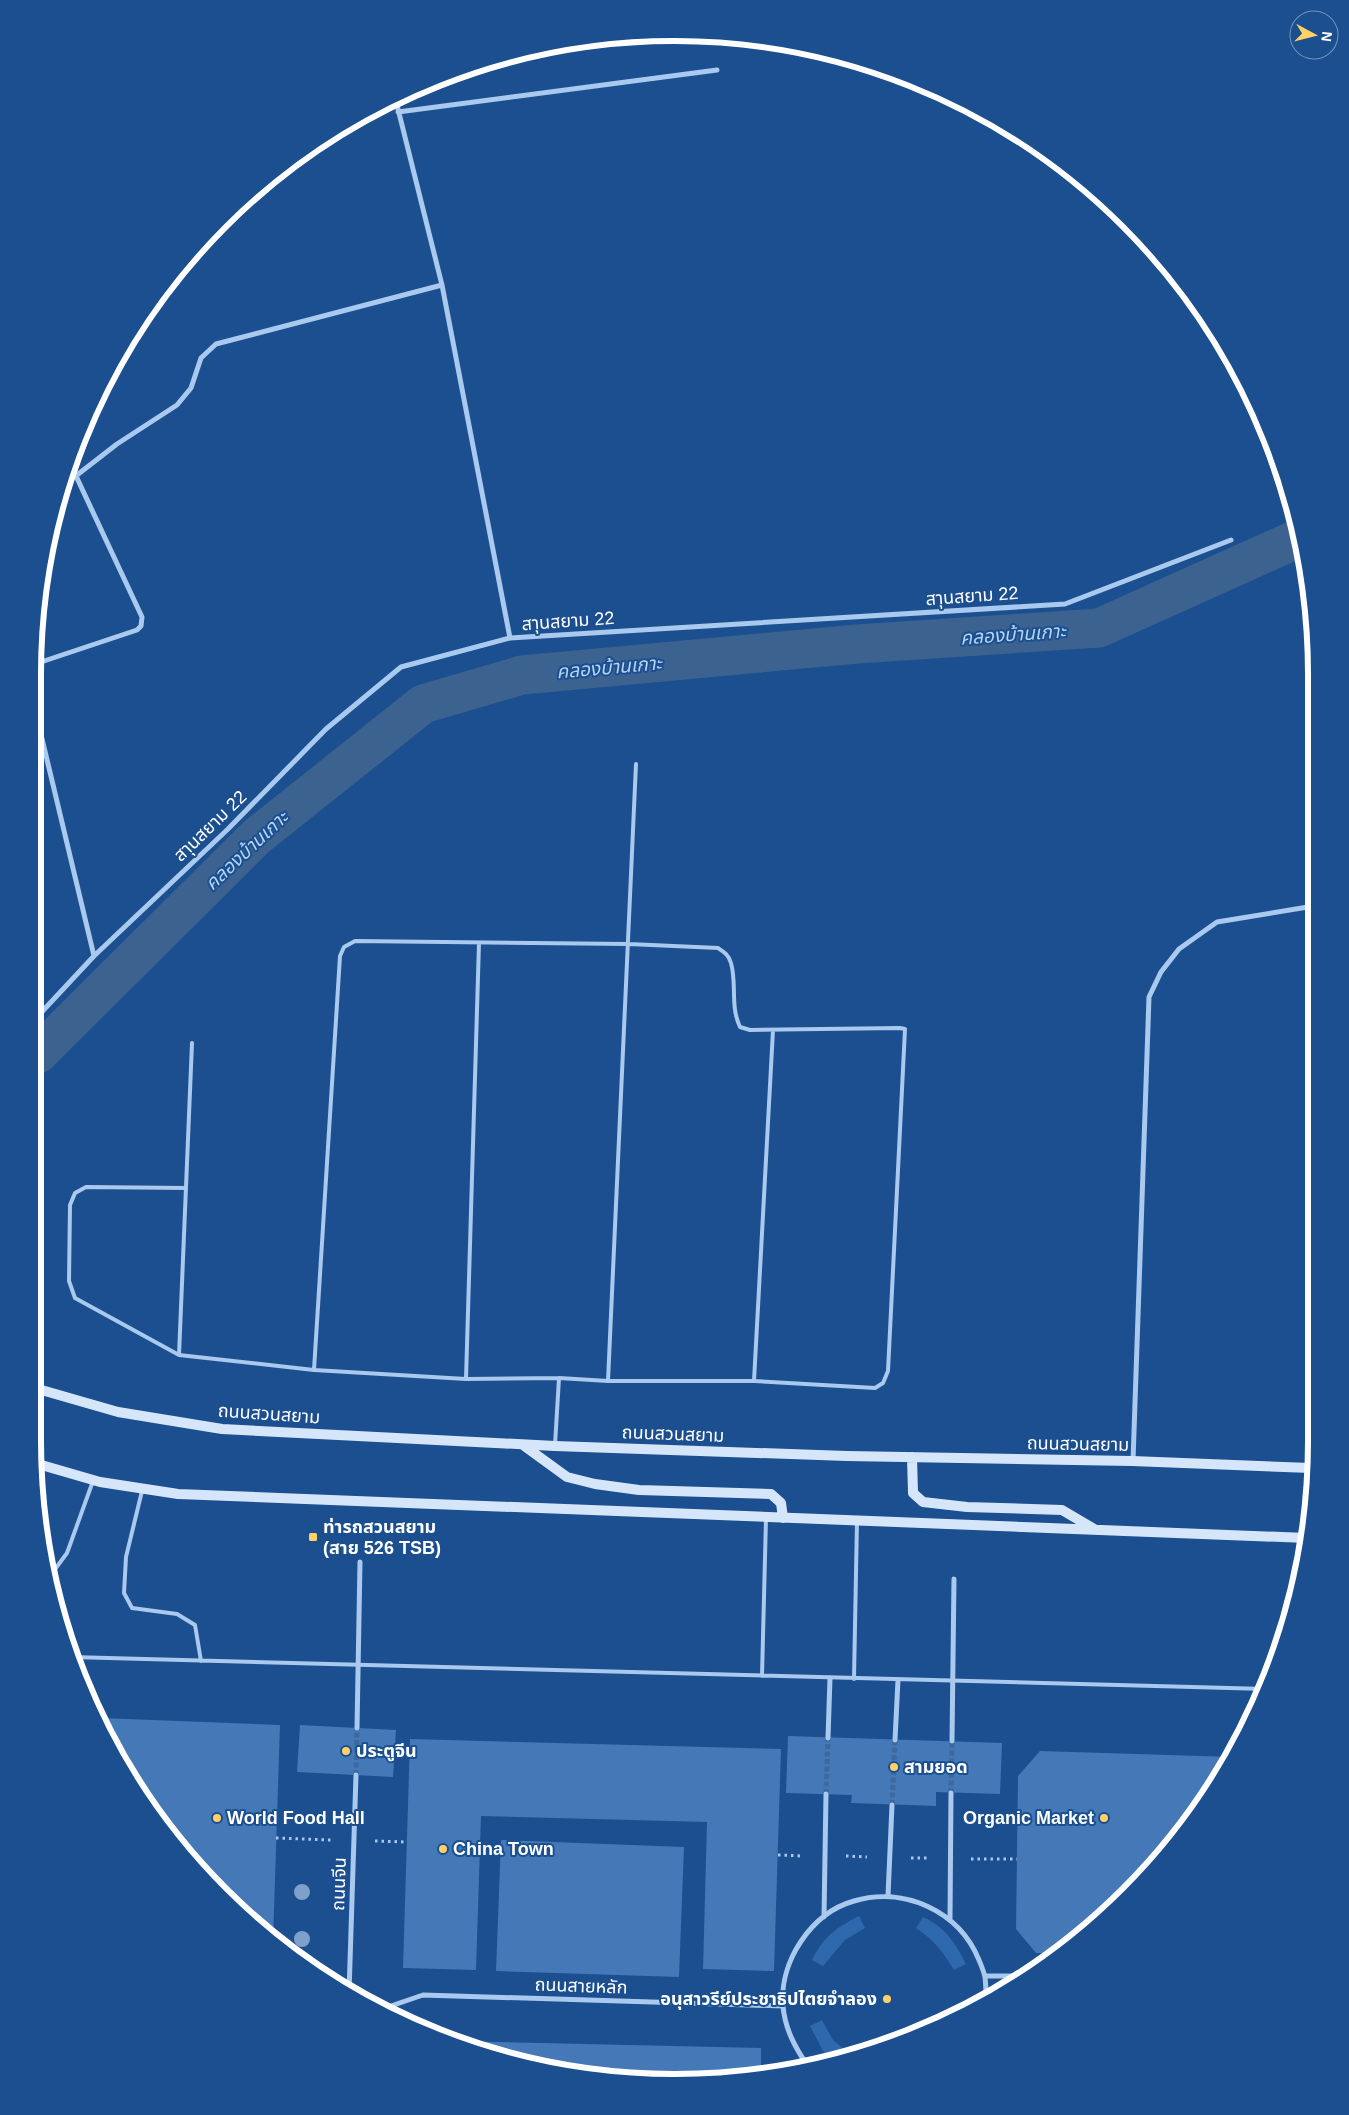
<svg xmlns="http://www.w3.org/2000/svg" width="1349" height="2115" font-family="Helvetica,'Noto Sans Thai',sans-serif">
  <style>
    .green { fill: #2e69ad }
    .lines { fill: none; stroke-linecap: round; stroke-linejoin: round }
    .canal { stroke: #3c6290; stroke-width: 39 }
    .building { fill: #4478b7 }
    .street-tunnel { stroke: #3d69a0; stroke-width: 5; stroke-dasharray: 5 2.5; stroke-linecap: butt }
    .path { stroke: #a9c9ee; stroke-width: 3; stroke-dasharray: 2.5 4; stroke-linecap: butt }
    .lane { stroke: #a9c9ee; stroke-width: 4 }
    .street { stroke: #a9c9ee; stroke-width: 5 }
    .secondary { stroke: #d6e6fa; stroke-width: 10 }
    .tree { fill: #7ea0ca }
    .poi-dot { fill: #ffd166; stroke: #1b4f8f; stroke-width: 2 }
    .labels { text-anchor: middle; stroke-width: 4; stroke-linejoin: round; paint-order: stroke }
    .street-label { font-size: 18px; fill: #fff; stroke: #1b4f8f }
    .poi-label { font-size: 18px; font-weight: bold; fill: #fff; stroke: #1b4f8f; text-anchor: start }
    .water-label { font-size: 19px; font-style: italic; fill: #b5d3f5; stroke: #1b4f8f }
    .rim { fill: none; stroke: #fff; stroke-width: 6 }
  </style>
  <rect width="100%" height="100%" fill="#1b4f8f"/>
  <path class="green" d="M859,1916L865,1928L845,1940L823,1966L812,1960C824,1936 836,1928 859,1916Z
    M923,1917C946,1928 954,1941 966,1964L954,1970C943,1952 934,1940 916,1928Z
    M822,2020L833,2040L852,2056L834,2061L823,2051L810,2026Z"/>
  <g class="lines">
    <path class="canal" d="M38,1054L256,837L423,704L522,675L857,644L1099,628L1299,538"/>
  </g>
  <path class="building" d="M101,1718L280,1725L273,1941L220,1894L141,1797Z
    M300,1725L396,1730L393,1777L297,1772Z
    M788,1736L1002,1743L1000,1794L936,1792V1806L851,1803L852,1795L786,1793Z
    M410,1739L781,1749L774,1971L703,1969L707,1822L481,1816L476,1970L403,1968Z
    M1040,1751L1233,1757L1157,1864L1055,1953H1036L1016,1929L1018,1776Z
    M501,1840L684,1847L679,1977L496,1971Z
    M451,2041L761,2048V2071L674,2082L550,2070L468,2048Z"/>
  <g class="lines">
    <path class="street-tunnel" d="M356,1775L357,1728
      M951,1793L952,1741
      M826,1794L828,1738
      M892,1805L895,1740"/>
    <path class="path" d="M276,1838L331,1840
      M375,1841L407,1842
      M778,1855L803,1856
      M846,1856L867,1857
      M911,1858H930
      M971,1859H1017"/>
    <path class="lane" d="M186,1188L86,1187L75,1193L70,1205L69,1281L75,1298L179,1355L314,1370L466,1379L559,1378L608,1381H754L875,1388L883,1383L888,1371L905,1029L900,1028L750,1030L740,1027C730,1006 737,984 731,963C729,955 724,952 718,948L629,944L355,941L344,947L340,956L314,1370
      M179,1355L192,1043
      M466,1379L479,943
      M608,1381L636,764
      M754,1381L773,1030
      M555,1445L559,1378
      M142,1491L126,1557L124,1593L132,1608L177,1614L195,1625L201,1661
      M50,1576L67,1553L93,1481
      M71,1657L1266,1689
      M762,1676L766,1518
      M854,1679L857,1521"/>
    <path class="street" d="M395,97L442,285L510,638
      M398,112L717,70
      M77,475L117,444L177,405L191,388L201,358L216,344L442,285
      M38,663L137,630L141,626L142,617L69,461
      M38,722L94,956
      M38,1016L94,956L228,829L326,729L401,667L510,638L1065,604L1231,540
      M1133,1461L1149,997L1161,972L1179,949L1217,922L1314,906
      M357,1728L360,1562
      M828,1738L830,1678
      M895,1740L898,1680
      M952,1741L954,1579
      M888,1896L892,1805
      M824,1917L826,1794
      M950,1919L951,1793
      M985,1976H1028
      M349,1993L356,1775
      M382,2009L423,1995L783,2006
      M807,2065C795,2047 785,2029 783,2006C779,1962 811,1913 854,1901C904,1886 959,1911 979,1960C981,1965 984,1972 985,1977C986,1985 986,1993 986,2000"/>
    <path class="secondary" d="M38,1389L118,1412L222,1429L555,1446L847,1456L1132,1461L1311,1468
      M523,1445L567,1477L595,1484L639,1490L771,1494L781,1503L783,1518
      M912,1457L913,1493L923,1502L967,1507L1062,1510L1096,1530
      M38,1464L100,1482L178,1494L1307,1538"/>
  </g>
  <g class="tree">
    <circle cx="302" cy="1892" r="8"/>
    <circle cx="302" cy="1939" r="8"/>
  </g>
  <g class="poi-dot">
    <rect x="308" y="1532" width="10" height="10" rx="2.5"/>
    <circle cx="346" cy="1751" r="5"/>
    <circle cx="894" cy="1767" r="5"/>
    <circle cx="217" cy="1818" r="5"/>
    <circle cx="1104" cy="1818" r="5"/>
    <circle cx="443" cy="1849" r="5"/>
    <circle cx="887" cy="1999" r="5"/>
  </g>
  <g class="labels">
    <g class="street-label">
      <text transform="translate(972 596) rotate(-4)" y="6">สาุนสยาม 22</text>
      <text transform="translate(568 621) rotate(-4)" y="6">สาุนสยาม 22</text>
      <text transform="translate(210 826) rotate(-44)" y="6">สาุนสยาม 22</text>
      <text transform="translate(269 1414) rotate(4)" y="6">ถนนสวนสยาม</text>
      <text transform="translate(673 1434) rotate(2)" y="6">ถนนสวนสยาม</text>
      <text transform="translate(1078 1444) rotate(1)" y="6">ถนนสวนสยาม</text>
      <text transform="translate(339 1884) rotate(-88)" y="6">ถนนจีน</text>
      <text transform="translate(581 1986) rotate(2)" y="6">ถนนสายหลัก</text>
    </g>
    <g class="poi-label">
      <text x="323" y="1533">ท่ารถสวนสยาม<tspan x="323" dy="21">(สาย 526 TSB)</tspan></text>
      <text x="356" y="1757">ประตูจีน</text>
      <text x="904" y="1773">สามยอด</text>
      <text x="227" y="1824">World Food Hall</text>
      <text x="1094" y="1824" text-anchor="end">Organic Market</text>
      <text x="453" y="1855">China Town</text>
      <text x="877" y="2005" text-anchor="end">อนุสาวรีย์ประชาธิปไตยจำลอง</text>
    </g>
    <g class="water-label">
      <text transform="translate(1013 634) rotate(-4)" y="7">คลองบ้านเกาะ</text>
      <text transform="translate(609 667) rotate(-5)" y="7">คลองบ้านเกาะ</text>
      <text transform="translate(246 850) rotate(-43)" y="7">คลองบ้านเกาะ</text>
    </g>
  </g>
  <path d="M0 0H1349V2115H0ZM674 41H675A633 633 0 0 1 1308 674V1441A633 633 0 0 1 675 2074H674A633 633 0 0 1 41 1441V674A633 633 0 0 1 674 41Z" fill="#1b4f8f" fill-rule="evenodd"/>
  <path class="rim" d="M674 41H675A633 633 0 0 1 1308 674V1441A633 633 0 0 1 675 2074H674A633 633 0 0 1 41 1441V674A633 633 0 0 1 674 41Z"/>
  <g transform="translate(1314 35) rotate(97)"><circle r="24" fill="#1b4f8f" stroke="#7695bc"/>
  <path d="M0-4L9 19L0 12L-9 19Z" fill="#ffd166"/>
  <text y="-8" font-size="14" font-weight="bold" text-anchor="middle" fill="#ffffff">N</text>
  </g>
</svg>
